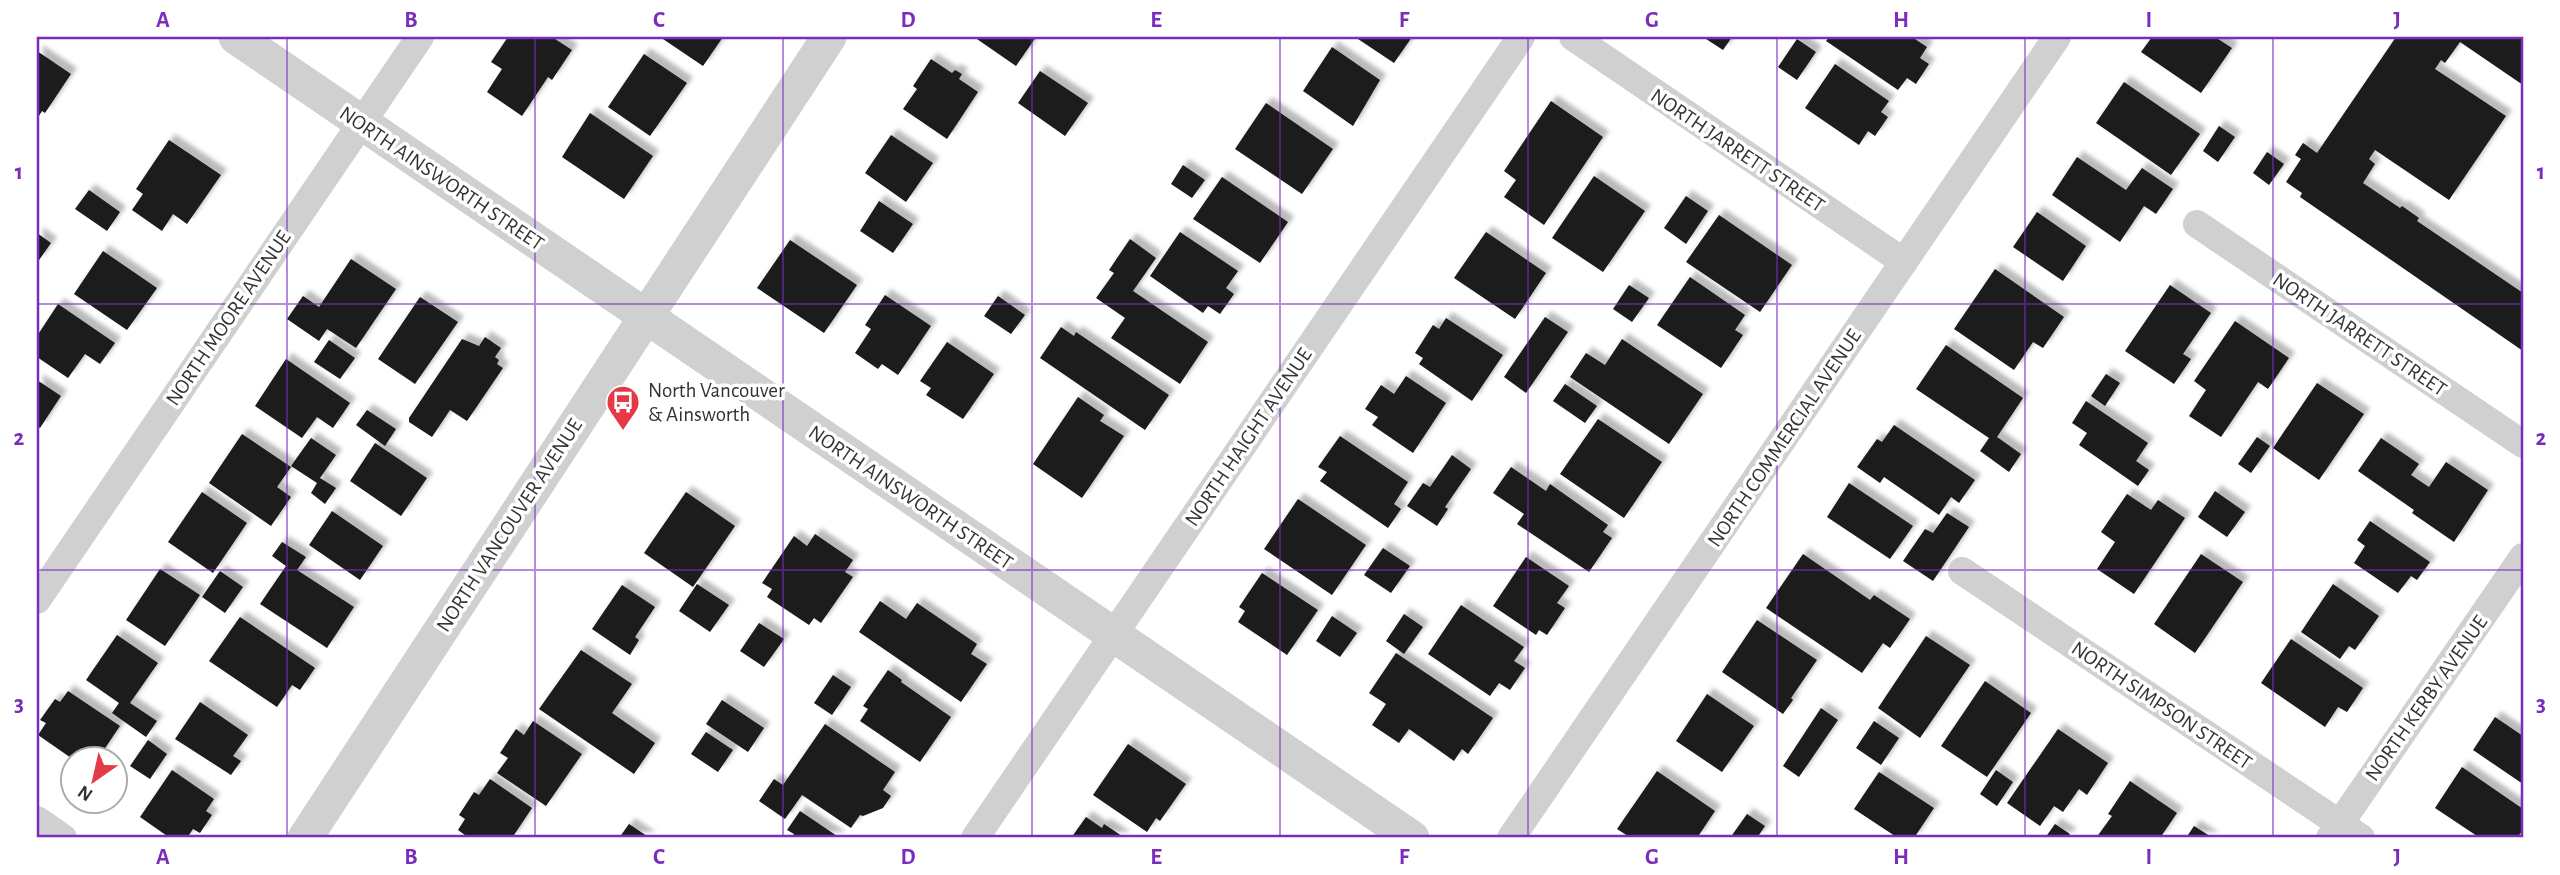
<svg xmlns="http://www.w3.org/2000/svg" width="2560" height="875" font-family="'Alegreya Sans',sans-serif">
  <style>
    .building { fill: #1a1a1a; filter: url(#shadow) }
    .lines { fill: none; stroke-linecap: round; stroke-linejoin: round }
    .minor { stroke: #d0d0d0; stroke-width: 28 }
    .tertiary { stroke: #d0d0d0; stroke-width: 35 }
    .grid { fill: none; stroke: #7b2cbf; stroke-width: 2; stroke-opacity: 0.55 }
    .labels { text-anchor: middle; stroke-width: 7; stroke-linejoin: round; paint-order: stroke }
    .street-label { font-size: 21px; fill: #333; stroke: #fff }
    .poi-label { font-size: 21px; fill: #333; stroke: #fff; text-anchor: start }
    .neatline { fill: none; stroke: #7b2cbf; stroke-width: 2.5 }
    .grid-label { font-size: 23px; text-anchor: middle; font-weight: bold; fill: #7b2cbf }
  </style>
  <defs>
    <filter id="shadow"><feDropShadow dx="6" dy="-6" stdDeviation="2" flood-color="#0004"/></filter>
  </defs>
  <rect width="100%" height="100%" fill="#fff"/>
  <path class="building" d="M508,37H552L572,50L552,80L548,77L522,116L487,92L502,69L491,62Z
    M660,37H723L703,66Z
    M974,37H1036L1016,66Z
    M1355,37H1412L1394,63Z
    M1703,37H1732L1723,50Z
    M1829,37H1912L1927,47L1920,58L1929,64L1916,84L1907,78L1898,90L1826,41Z
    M2152,37H2215L2232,48L2201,93L2141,52Z
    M2396,37H2523V85L2460,42L2445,63L2441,60L2435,69L2506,116L2449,200L2375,150L2369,159L2375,164L2363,183L2400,208L2402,206L2419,218L2417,221L2523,293V351L2300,197L2302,193L2286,182L2301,159L2295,155L2303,143L2317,153Z
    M1797,39L1816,52L1797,80L1778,67Z
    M1332,47L1380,80L1353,126L1303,91Z
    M37,51L71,74L45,113L42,111L37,119Z
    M644,54L687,83L650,136L608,107Z
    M931,59L952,73L955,70L962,74L959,79L978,92L947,139L903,109L917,89L913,86Z
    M1835,64L1889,101L1881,112L1888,117L1875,136L1868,131L1859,145L1805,108Z
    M1040,71L1088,103L1065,136L1018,103Z
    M2124,82L2200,134L2171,175L2096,123Z
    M1551,101L1603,137L1544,225L1504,197L1516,180L1504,171Z
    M1266,103L1333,149L1302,194L1235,149Z
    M590,113L653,156L624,199L562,157Z
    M2219,126L2235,137L2218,162L2203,151Z
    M891,135L933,163L906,202L865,173Z
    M169,140L221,175L187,224L173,214L162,231L132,210L143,194L136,189Z
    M2267,152L2284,164L2269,185L2253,173Z
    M2077,157L2126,190L2142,168L2173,189L2156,214L2144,206L2120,242L2052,195Z
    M1183,165L1205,180L1192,198L1171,184Z
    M1594,176L1645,211L1603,272L1552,238Z
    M1222,177L1288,222L1260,263L1193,219Z
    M89,190L120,212L107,231L75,209Z
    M1686,196L1708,211L1686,244L1664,228Z
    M879,201L913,224L893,253L860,231Z
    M2037,212L2086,246L2063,281L2013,247Z
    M1719,215L1792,265L1760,312L1686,262Z
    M1180,232L1238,271L1226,288L1234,294L1220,314L1208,306L1203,313L1150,276Z
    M1486,232L1546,273L1515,319L1454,278Z
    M37,233L51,243L37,263Z
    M1130,239L1156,258L1133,291L1208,342L1180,384L1111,338L1125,318L1096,298L1114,273L1109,270Z
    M790,240L857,285L824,333L757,288Z
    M103,251L157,288L127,330L74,294Z
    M351,259L396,289L356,348L327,329L319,341L287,319L303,296L319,307Z
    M1995,269L2064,317L2043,348L2033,342L2014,370L1954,329Z
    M1690,277L1745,315L1735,330L1743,335L1721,368L1657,325Z
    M1629,285L1649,298L1632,322L1613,309Z
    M2170,285L2211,313L2183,354L2191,359L2174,384L2125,351Z
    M885,295L931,326L898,375L882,364L878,369L855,353L871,329L865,325Z
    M998,296L1025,315L1011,334L984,316Z
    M420,297L458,322L415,384L378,359Z
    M58,304L115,343L100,364L85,354L68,378L37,357V336Z
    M1545,317L1568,332L1526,393L1504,377Z
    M1446,318L1503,355L1472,401L1419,364L1423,358L1415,353L1433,325L1439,329Z
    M2235,321L2289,358L2268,389L2258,382L2221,437L2189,416L2206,390L2194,381Z
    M1061,327L1074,336L1076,332L1169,395L1145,430L1040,358Z
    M485,337L501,348L495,357L499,360L497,364L503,368L467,421L450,410L432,437L409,422V418L462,339L479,346Z
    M1622,339L1703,394L1669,444L1570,377L1586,353L1605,365Z
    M329,340L355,358L340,379L314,362Z
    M947,342L994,374L963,419L926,395L931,388L920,381Z
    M1946,345L2023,398L1997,437L2021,454L2009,472L1980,451L1989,438L1916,389Z
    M286,359L350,403L333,428L317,417L302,438L255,406Z
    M2106,374L2120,383L2105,406L2091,396Z
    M1406,376L1446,403L1413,453L1372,425L1378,417L1365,409L1381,385L1394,394Z
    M37,380L61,396L40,428L37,426Z
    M2317,383L2364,414L2319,480L2273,448Z
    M1565,384L1597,406L1585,423L1553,401Z
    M1078,397L1104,415L1100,421L1124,436L1082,498L1033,464Z
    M2086,401L2148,443L2136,461L2149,470L2138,486L2079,445L2087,433L2072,423Z
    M367,410L396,429L385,446L356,425Z
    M1598,419L1662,462L1624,518L1560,474Z
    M1894,425L1975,480L1959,503L1951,497L1939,515L1884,477L1880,483L1857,467L1877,439L1882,442Z
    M242,434L291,467L277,487L291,497L271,526L209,483Z
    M1340,436L1408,482L1394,504L1401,509L1388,528L1320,481L1327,472L1318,467Z
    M2257,437L2270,446L2251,473L2238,464Z
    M311,438L336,455L320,478L336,488L325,504L311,493L317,483L291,466Z
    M2381,438L2419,464L2411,475L2429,487L2446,462L2488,490L2454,542L2412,513L2414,510L2358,471Z
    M375,443L427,478L401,516L350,481Z
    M1452,455L1471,469L1445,507L1448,509L1437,526L1407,506L1423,483L1430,487Z
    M1511,467L1546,491L1550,484L1608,525L1603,532L1612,538L1589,572L1517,524L1524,514L1493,493Z
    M1849,483L1913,526L1890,559L1827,517Z
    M2215,491L2245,512L2227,537L2198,517Z
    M202,492L247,523L213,573L168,542Z
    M686,492L735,526L693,587L644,553Z
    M2127,494L2151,510L2158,500L2185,518L2134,594L2097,569L2115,542L2101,532Z
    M1298,499L1366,545L1332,595L1264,549Z
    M332,511L383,546L360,580L309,545Z
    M1947,513L1969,527L1933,581L1903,561L1925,529L1933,533Z
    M2370,521L2430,562L2417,580L2411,576L2398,593L2354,563L2365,546L2357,540Z
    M815,534L853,560L845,572L853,577L821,623L814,618L809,625L767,597L772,589L762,583L794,536L807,546Z
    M282,542L306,557L297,570L354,607L327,648L260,604L286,566L272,556Z
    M1383,548L1410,566L1391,593L1364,575Z
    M1803,554L1870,600L1874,595L1910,619L1890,648L1883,643L1862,673L1766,608Z
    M2201,554L2243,582L2195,653L2154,624Z
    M1526,557L1569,586L1557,603L1565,608L1547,635L1539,630L1536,635L1493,606Z
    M160,569L200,595L165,646L126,620Z
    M220,571L243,587L225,613L202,597Z
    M1262,573L1318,610L1287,655L1238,622L1245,611L1239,607Z
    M697,584L729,605L710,632L679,611Z
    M2333,584L2379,616L2355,650L2349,646L2340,659L2301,632Z
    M622,585L655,607L635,637L639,640L630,655L592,629Z
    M880,601L906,619L917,603L977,644L971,654L987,664L961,702L859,632Z
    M1461,605L1524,647L1514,661L1525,668L1510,690L1499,683L1490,696L1428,654Z
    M1404,614L1423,627L1404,654L1386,641Z
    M1332,616L1357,633L1340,657L1316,641Z
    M240,617L315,668L300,690L292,685L277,707L209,661Z
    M1757,620L1817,660L1791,698L1793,700L1783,714L1722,672Z
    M759,623L784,639L764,667L740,651Z
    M117,635L158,663L130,703L157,721L146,737L112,713L119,703L86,680Z
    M1926,636L1970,665L1920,738L1878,708Z
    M2291,639L2363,688L2347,712L2338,707L2325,727L2261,683Z
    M581,650L632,684L612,713L655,743L634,774L539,709Z
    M1396,653L1493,718L1468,754L1462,749L1454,761L1409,729L1399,743L1372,725L1386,704L1369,693Z
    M888,670L902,680L901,682L951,717L920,762L860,721L868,709L863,706Z
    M833,675L851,687L832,715L814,703Z
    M1985,681L2031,713L1987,777L1941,746Z
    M68,691L120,726L97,760H74L38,735L46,723L40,720L55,699L60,702Z
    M1707,694L1754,726L1722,772L1676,741Z
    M722,700L764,728L748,752L706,724Z
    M200,702L248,735L233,756L241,761L231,775L175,739Z
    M1821,708L1838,720L1799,777L1783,766Z
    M2495,717L2523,736V784L2473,750Z
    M533,721L582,754L546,806L497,773L508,758L500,753L516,729L524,735Z
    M1874,721L1899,738L1881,765L1856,748Z
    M825,724L895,772L883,790L891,796L883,808L863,816L860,815L851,828L802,795L785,819L759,801L774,779L783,785Z
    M2058,729L2108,763L2087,795L2079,789L2063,812L2054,806L2040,826L2007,803Z
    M706,732L733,750L718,772L691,754Z
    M148,740L167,754L150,779L130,766Z
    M1128,744L1186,784L1160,821L1156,818L1147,832L1093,795Z
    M2462,767L2523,809V830L2517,838H2480L2435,808Z
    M172,770L214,799L206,811L212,815L200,833L193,829L187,838H170L140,817Z
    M1996,770L2013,782L1997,806L1980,794Z
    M1657,771L1715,811L1697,838H1631L1617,829Z
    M1879,772L1934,808L1914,838H1898L1854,809Z
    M490,779L532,808L512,838H469L458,830L465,819L459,815L474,792L479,795Z
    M2130,781L2177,813L2160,838H2096L2112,816L2108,814Z
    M800,811L840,838H791L794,834L787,830Z
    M1747,814L1765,826L1757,838H1730Z
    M1086,817L1102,828L1104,824L1125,838H1071Z
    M629,824L650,838H619Z
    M2055,824L2070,834L2067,838H2045Z
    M2194,826L2213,838H2186Z"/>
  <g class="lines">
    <path class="minor" d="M1573,37L1904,262
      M2197,224L2523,444
      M1962,571L2361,838
      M37,600L420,37
      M37,820L63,838
      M975,838L1521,37
      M1511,838L2057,37
      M2330,838L2523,557"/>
    <path class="tertiary" d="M236,37L1412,838
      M305,838L829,37"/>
  </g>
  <path class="grid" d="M287,37V838M535,37V838M783,37V838M1032,37V838M1280,37V838M1528,37V838M1777,37V838M2025,37V838M2273,37V838M37,304H2523M37,570H2523"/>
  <defs>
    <symbol id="bus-pin" viewBox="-11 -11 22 30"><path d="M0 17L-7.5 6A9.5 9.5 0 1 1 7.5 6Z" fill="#e63946" stroke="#fff"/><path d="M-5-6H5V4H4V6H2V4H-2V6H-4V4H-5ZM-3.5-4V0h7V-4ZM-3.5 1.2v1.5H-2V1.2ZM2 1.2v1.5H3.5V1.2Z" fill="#fff"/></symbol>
  </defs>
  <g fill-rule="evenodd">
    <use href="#bus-pin" x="604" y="383" width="38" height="52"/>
  </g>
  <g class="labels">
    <g class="street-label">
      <text transform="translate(1738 150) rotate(34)" y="7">NORTH JARRETT STREET</text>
      <text transform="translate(442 178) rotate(34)" y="7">NORTH AINSWORTH STREET</text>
      <text transform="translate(228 318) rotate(-56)" y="7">NORTH MOORE AVENUE</text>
      <text transform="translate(2360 334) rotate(34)" y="7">NORTH JARRETT STREET</text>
      <text transform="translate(1248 437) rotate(-56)" y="7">NORTH HAIGHT AVENUE</text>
      <text transform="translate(1784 438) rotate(-56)" y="7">NORTH COMMERCIAL AVENUE</text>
      <text transform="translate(911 497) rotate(34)" y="7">NORTH AINSWORTH STREET</text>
      <text transform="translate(509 525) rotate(-57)" y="7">NORTH VANCOUVER AVENUE</text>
      <text transform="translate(2426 698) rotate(-55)" y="7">NORTH KERBY AVENUE</text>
      <text transform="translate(2162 705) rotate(34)" y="7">NORTH SIMPSON STREET</text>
    </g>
    <g class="poi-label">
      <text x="648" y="397">North Vancouver<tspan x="648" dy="24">&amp; Ainsworth</tspan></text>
    </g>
  </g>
  <rect width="2560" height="875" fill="none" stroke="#ffffff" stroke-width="77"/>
  <g transform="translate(94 780) rotate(214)"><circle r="33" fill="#ffffff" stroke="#adadad" stroke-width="2"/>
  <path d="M0-5L12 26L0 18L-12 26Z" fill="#e63946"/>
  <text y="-10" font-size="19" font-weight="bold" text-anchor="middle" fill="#333333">N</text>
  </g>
  <rect x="38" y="38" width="2484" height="798" class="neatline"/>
  <g class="grid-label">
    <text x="163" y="27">A</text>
    <text x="411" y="27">B</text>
    <text x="659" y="27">C</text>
    <text x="908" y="27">D</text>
    <text x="1156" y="27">E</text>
    <text x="1404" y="27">F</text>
    <text x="1652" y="27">G</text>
    <text x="1901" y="27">H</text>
    <text x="2149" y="27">I</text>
    <text x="2397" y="27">J</text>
    <text x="19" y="179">1</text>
    <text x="2541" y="179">1</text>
    <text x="19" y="445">2</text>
    <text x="2541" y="445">2</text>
    <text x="19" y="711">3</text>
    <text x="2541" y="711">3</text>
    <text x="163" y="864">A</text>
    <text x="411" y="864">B</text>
    <text x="659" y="864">C</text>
    <text x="908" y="864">D</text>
    <text x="1156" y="864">E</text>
    <text x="1404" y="864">F</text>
    <text x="1652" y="864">G</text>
    <text x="1901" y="864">H</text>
    <text x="2149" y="864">I</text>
    <text x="2397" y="864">J</text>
  </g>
</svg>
